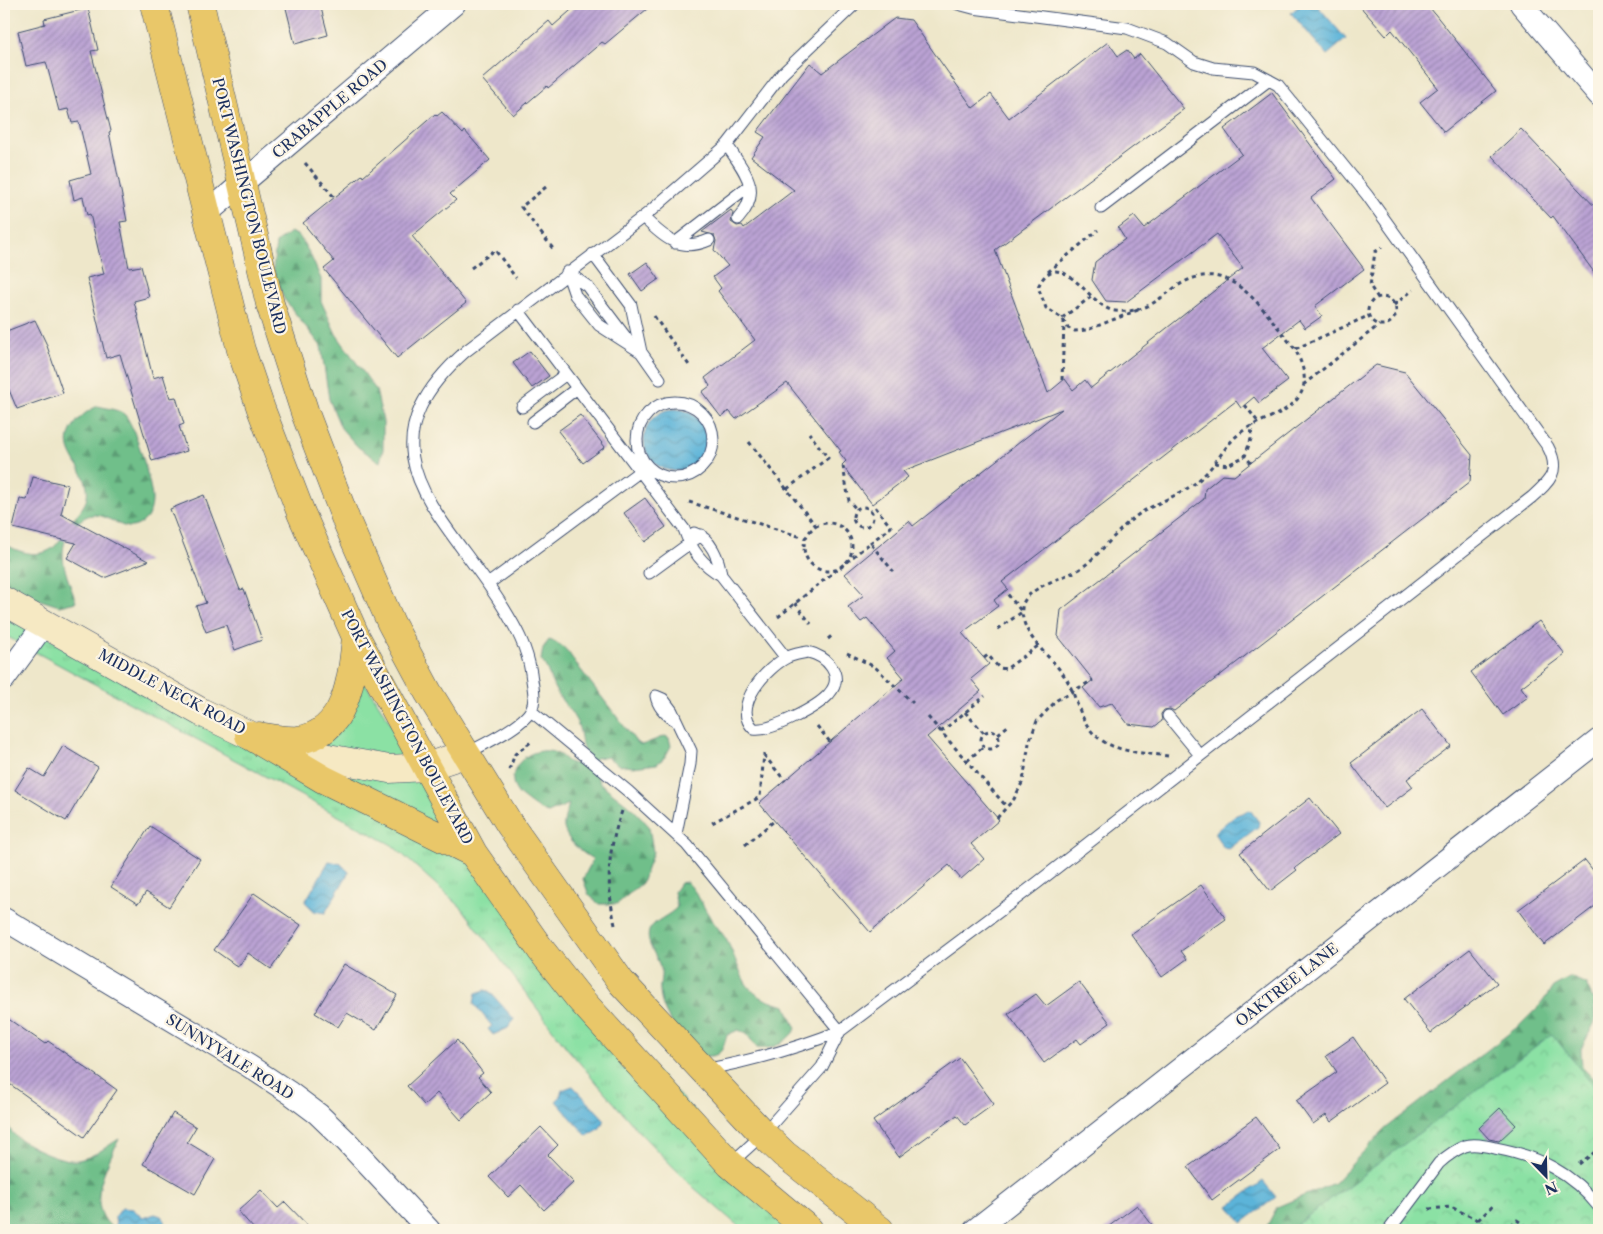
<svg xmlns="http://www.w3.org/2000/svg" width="1603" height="1234" font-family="'Libre Caslon Text',serif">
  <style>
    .grass { fill: url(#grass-tufts); stroke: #538881 }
    .forest { fill: url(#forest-firs); stroke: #467774 }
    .park { fill: url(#park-crowns); stroke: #538881 }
    .garden { fill: #8be1a4; stroke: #538881 }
    .water { fill: url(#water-waves); stroke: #3c729c }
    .building { fill: url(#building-hatch) }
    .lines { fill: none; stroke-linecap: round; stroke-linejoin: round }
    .lane-casing { stroke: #3b4b6e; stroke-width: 13 }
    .street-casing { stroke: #3b4b6e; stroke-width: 24 }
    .secondary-casing { stroke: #3b4b6e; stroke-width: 29 }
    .primary-casing { stroke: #3b4b6e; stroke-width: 29 }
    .path { stroke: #3b4b6e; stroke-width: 3; stroke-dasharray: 4 4; stroke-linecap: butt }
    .lane { stroke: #fff; stroke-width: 11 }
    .street { stroke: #fff; stroke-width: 22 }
    .secondary { stroke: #f6e9c3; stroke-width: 28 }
    .primary { stroke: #e9c769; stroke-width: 28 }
    .labels { text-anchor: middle; stroke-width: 4.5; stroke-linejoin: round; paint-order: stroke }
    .street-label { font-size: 15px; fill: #1b2f5e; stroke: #fcf5e5 }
  </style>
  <defs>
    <pattern id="grass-tufts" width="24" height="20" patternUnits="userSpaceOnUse" patternTransform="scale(1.25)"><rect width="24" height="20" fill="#8be1a4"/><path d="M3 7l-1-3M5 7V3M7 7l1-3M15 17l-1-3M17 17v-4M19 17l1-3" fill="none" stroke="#77c190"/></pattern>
    <pattern id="forest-firs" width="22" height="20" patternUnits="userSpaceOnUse" patternTransform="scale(1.25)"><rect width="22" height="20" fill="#70bf8a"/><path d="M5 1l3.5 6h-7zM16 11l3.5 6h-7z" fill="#5b9c74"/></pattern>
    <pattern id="park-crowns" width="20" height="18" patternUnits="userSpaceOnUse" patternTransform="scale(1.25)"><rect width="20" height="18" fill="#8be1a4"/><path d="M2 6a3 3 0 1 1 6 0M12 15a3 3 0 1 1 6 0" fill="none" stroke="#77c190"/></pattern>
    <pattern id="water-waves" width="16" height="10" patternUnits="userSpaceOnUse" patternTransform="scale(1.25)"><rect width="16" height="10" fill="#5cb4d9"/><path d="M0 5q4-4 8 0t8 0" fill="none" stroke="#4b93b3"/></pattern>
    <pattern id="building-hatch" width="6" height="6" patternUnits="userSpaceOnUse" patternTransform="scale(1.25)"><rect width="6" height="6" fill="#bba3d4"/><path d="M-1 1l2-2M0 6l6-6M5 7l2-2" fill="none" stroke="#9785af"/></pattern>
  </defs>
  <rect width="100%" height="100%" fill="#fcf5e5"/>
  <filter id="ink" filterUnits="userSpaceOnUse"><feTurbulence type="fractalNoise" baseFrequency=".02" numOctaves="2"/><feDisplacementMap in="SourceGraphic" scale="10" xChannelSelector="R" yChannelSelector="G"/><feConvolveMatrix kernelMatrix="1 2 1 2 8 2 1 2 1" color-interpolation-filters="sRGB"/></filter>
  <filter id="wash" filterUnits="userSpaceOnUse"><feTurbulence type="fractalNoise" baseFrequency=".0096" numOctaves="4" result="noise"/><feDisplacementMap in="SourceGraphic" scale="20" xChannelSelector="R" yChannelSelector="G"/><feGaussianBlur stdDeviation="1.12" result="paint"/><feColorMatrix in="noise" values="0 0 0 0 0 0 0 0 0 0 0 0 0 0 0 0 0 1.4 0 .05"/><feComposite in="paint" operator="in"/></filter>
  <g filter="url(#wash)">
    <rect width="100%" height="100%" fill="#eee7ca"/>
    <path class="grass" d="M9,618L473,853L541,950L807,1230H743L693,1187L640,1133L566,1047L462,908L392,845L4,635V619Z"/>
    <path class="forest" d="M290,232L299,236L310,254L321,279V301L336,334L376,390L383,422V449L380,462L358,447L341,428L329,399L321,346L284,299L273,269L276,243Z
      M98,406C105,408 117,409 124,414C134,422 152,485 152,499C152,507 150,515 145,520C127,538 113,516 96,515C88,514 82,519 76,524C52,548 67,575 76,602L59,606L25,595V604L9,618L4,619V543C18,553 42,560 56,545C62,539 65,529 71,522C76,515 86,506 87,497C92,469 53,452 75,424C82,415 87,411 98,406Z
      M549,640C562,644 567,649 574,661L637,743L642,745L665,736L669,738L671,746L665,757L657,764L633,767L619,765L607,757L595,758L592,765L600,783L633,809L649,826L653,852L642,883L617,904H599L589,895L583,879L593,859C582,853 567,841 564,828C563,820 567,811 569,804L548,813C538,810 531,804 522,797C516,793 512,784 513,777C516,756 541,745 558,754C563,756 566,762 571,763C577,765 583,764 590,761C580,746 583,748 580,732C578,717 563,704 556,691C550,681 549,669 541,660L543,648Z
      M687,882C697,892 702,905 710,917C715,925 721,931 726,939C745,975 738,995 786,1006L796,1029C786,1042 774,1050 757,1048L746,1033L738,1030L727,1035C722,1053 720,1057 701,1056C683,1039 661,1017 660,990C659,984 662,977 661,971C659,957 645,945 649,931C652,921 670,916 677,907L674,892L680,883Z
      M1571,977L1586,984L1594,1001L1595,1022L1581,1049L1582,1067L1599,1085V1138L1337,1230H1265L1277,1207L1334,1183L1385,1129L1520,1025L1541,1004L1553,987Z
      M4,1114C7,1120 8,1127 12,1132C21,1144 63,1163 78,1160C93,1158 107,1146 119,1139C106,1168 83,1206 115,1230H4Z"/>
    <path class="park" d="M1552,1034L1599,1093V1230H1289Z"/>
    <path class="garden" d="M353,664L473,853L288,740L321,732Z"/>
    <path class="water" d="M1301,4H1316L1346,39L1327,55L1291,13Z
      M644 440a31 31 0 1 1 62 0a31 31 0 1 1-62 0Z
      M1250,810L1259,822L1258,827L1229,849L1224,848L1214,833L1234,816Z
      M329,861L341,864L349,872L325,913L314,911L305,902Z
      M485,990L489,991L514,1019L508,1028L493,1035L488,1029L492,1026L474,1004L476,993Z
      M573,1086L605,1120L599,1129L587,1136L556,1101L560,1097L562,1090Z
      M1263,1181L1276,1197L1242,1223L1229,1206Z
      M122,1208L133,1209L143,1218L155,1214L161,1216C166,1220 167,1225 163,1230H148L139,1226C128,1229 115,1234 115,1217Z"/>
    <g id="blocks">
      <path class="building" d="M285,4H320L328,35L295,44Z
        M578,4H653L605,44L602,42L548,88L547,86L513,115L482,79L549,21L553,26Z
        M1358,4H1427L1496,91L1444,132L1420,102L1438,88L1392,30L1386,36Z
        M88,8L98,50L91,51L111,131L109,132L127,221L120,222L129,268L141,266L149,297L134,301L153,378L163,375L170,398L176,397L184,424L179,426L187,451L152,461L120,354L106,358L87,278L104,274L90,214L87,215L83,197L74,200L70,180L91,174L79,122L72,123L68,109L59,111L46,62L26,66L18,31L45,24L44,19Z
        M895,18L911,20L973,108L991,94L1009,118L1108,42L1118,56L1127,50L1134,59L1140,54L1184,109L995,250L1048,393L1065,379L1073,390L1085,380L1091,388L1243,268L1217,234L1126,302L1106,301L1092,280L1095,262L1125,239L1118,228L1134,216L1144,228L1242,154L1224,129L1272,93L1336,179L1311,198L1364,269L1315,306L1322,316L1305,328L1299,320L1262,348L1288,381L1259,403L1254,397L1241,408L1236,401L1002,582L1008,589L994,600L998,606L962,633L989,664L971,679L981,691L927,737L999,820L971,844L984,859L961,879L949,865L870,932L759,803L904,678L887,658L895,651L867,618L861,622L848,607L864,595L845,574L909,521L913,526L1062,409L903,471L908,477L872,504L842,465L846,461L839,452L841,451L787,383L736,419L729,411L721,417L702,392L710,386L705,378L755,340L718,291L721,288L713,277L728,266L714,250L716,241L714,235L702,232L731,210L733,213L731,222L737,226L742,225L744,228L794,190L751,157L765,137L757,132L810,63L822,73Z
        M442,112L463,134L465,131L490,160L450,194L456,200L412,236L466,303L397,358L324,269L334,261L303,223L362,175L363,177L435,114L437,116Z
        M1521,129L1599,211V279L1553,216L1551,218L1492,156Z
        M647,262L659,279L642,291L630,274Z
        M35,320L46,343L63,393L17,409L4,378V332Z
        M530,351L549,376L532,388L513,363Z
        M1376,365L1405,372L1472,455L1470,482L1174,711L1170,709L1164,710L1161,714L1162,721L1154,727L1128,724L1112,703L1099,707L1083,688L1093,680L1058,636L1061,610L1204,499L1205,489L1222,475L1234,476Z
        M580,415L605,447L583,463L558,431Z
        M33,477L68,485L61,514L148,561L104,578L67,558L76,543L13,528L20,499L27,500Z
        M204,495L240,590L244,589L262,640L235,650L226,625L206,632L196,606L206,603L170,509Z
        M645,498L666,527L645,542L624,513Z
        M1539,621L1565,654L1521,687L1528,697L1503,715L1471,672Z
        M1422,709L1451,746L1407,779L1413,787L1385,808L1351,763Z
        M63,746L98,767L66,821L15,790L29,768L44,777Z
        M1310,798L1339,834L1295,868L1297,870L1270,891L1240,853Z
        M150,826L200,859L169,907L146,892L138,904L111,887Z
        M1585,860L1599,878V903L1544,945L1518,910Z
        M1201,885L1226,919L1181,951L1187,959L1162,977L1131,934Z
        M254,893L301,925L271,969L248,953L238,967L214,950Z
        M1470,949L1497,983L1431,1033L1404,999Z
        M344,964L397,995L376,1030L347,1013L338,1027L315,1013Z
        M1079,982L1110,1023L1081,1044L1077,1039L1044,1063L1008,1014L1036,994L1046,1006Z
        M4,1016L45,1044L48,1041L117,1090L84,1137L4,1080Z
        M1353,1037L1385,1083L1331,1122L1326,1115L1313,1124L1296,1101L1337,1072L1326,1056Z
        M457,1040L483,1073L478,1077L491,1092L461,1120L437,1093L424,1105L407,1086Z
        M960,1058L994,1104L965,1125L957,1115L899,1157L873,1121Z
        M1500,1108L1516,1125L1499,1141L1489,1139L1479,1128Z
        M173,1113L196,1127L187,1142L215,1159L195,1194L143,1164Z
        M1256,1117L1280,1149L1212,1200L1188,1167Z
        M541,1127L558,1145L548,1155L574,1182L544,1210L521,1185L508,1197L489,1177Z
        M261,1190L278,1208L285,1202L312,1230H255L238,1211Z
        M1137,1205L1156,1230H1104Z"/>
    </g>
  </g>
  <g filter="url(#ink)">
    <use href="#blocks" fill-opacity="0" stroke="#3b4b6e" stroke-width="1"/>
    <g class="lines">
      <defs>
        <path id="lane" d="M727,145C744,172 764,190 738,219
          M1101,208L1269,80
          M643,217C663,237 680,253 709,240
          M675,243L750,185
          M593,254L631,305L641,352
          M567,272L575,295L599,325L641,352L660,379
          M567,272L587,286L627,339
          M518,310L684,529C691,550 702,565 721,575L786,658
          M637 440a38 38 0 1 1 76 0a38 38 0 1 1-76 0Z
          M522,407L566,374
          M533,422L576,389
          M694,533C711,538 719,559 721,575
          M649,573L701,535
          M488,584L643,469
          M808,652C826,656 846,675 829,694C818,707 770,732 754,729C730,707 767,667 788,657C795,654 801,653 808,652Z
          M531,711L629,792L687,845L840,1031L1037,883L1532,497C1550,481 1561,471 1548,447L1367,195L1278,85L1254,72L1213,68L1194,62L1167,43L1127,28L973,8L958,4
          M1168,716L1200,755
          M675,720C665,714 658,707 656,696L663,699L672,711L691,751L690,764L676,834
          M465,754C481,746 523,726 531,710C537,699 532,684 531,673C527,647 516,628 503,607C444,512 352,452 466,351L647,214L727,145L782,74L855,4
          M704,1070C751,1061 795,1049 840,1031
          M730,1164L763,1134L822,1067L840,1031
          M1389,1230L1439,1163C1447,1156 1455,1150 1465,1146C1474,1143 1486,1146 1495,1148C1538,1156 1572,1173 1599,1207"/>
        <path id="street" d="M1521,4L1599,95
          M206,214L454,4
          M4,679L45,623
          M4,919L249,1066L290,1093L318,1114L346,1141L429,1230
          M975,1230L1599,740"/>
        <path id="secondary" d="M4,601L201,712L249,735L328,758L389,769L426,767L465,754"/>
        <path id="primary" d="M154,4L241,350L261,409L301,513L356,637L473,853L541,950L579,998L730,1164L809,1230
          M200,4L270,304L305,413L346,520L391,623L428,692L510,825L621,982L763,1134L784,1154L880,1230
          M249,735L323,779L473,853
          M259,736C271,738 285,741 298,740C347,734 352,677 356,637"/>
      </defs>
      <use href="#lane" class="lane-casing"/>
      <use href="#street" class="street-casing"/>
      <use href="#secondary" class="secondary-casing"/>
      <use href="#primary" class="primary-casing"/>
      <path class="path" d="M305,163L334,197
        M546,187L521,207L554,250
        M471,268L495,250L516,278
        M1048,272L1098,230
        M1368 311a14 14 0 1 1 28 0a14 14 0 1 1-28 0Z
        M1378,298L1370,286L1375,252L1382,247
        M1394,305L1413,290
        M1138,310L1087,330L1075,331L1068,328L1062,318L1046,308L1038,287C1059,241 1091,309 1115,311C1142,313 1153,304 1173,289C1229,248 1263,311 1295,349
        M654,316L691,368
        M1062,318L1091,297
        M1062,380L1064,322
        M1303,385L1379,325
        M1245,405L1258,422
        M749,442L816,526
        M1215,463L1228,465L1245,456
        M1251,463L1245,456L1251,439L1252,425
        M843,466L849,501L857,510
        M787,489L828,458L809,433
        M689,502L805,538
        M853 517a10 10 0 1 1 20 0a10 10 0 1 1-20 0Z
        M804 547a24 24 0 1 1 48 0a24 24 0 1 1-48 0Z
        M870,543L891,527L876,508L871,511
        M795,603L811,624
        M778,617L870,543L893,571
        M998,629L1022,612L1005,591
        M828,639L834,634
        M847,653L875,667L913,703
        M984,658L988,655L999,668L1006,669L1038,646
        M965,712L984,733
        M928,717L1007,807
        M817,726L830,742
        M981 740a9 9 0 1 1 18 0a9 9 0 1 1-18 0Z
        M941,732L985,696
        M998,734L1009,725
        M764,755L785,781
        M1168,756C1139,752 1104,753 1087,725C1078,711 1075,694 1067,680C1054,658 1023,639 1022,611C1020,588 1065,578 1080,569C1101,554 1115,532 1135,517C1156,501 1185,495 1203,476C1217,463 1225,445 1240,433C1258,419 1287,416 1300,395C1309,380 1302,363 1295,349L1368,316
        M967,761L983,747
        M509,770L515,754L531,742
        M997,818L1014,799L1023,781L1029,743L1037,721L1057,700L1093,680
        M712,823L760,797L764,754
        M745,845L774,821
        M615,925C606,881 607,853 622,811
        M1579,1164L1599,1149
        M1429,1209L1451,1207L1478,1220L1488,1230
        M1478,1220L1495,1204
        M1504,1230L1517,1220L1531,1230"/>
      <use href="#lane" class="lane"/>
      <use href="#street" class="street"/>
      <use href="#secondary" class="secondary"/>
      <use href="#primary" class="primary"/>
    </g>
  </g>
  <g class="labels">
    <g class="street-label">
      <text transform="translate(330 109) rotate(-40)" y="5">CRABAPPLE ROAD</text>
      <text transform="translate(249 206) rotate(76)" y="5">PORT WASHINGTON BOULEVARD</text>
      <text transform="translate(172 692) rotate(28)" y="5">MIDDLE NECK ROAD</text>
      <text transform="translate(407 727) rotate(62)" y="5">PORT WASHINGTON BOULEVARD</text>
      <text transform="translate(1287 985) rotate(-38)" y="5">OAKTREE LANE</text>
      <text transform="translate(230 1057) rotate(32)" y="5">SUNNYVALE ROAD</text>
    </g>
  </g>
  <rect width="1603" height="1234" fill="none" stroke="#fcf5e5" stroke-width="20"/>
  <g transform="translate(1546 1176) rotate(157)" stroke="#fcf5e5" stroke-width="4" paint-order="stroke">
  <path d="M0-4L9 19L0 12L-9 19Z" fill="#1b2f5e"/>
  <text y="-8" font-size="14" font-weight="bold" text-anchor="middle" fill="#1b2f5e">N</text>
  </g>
</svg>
